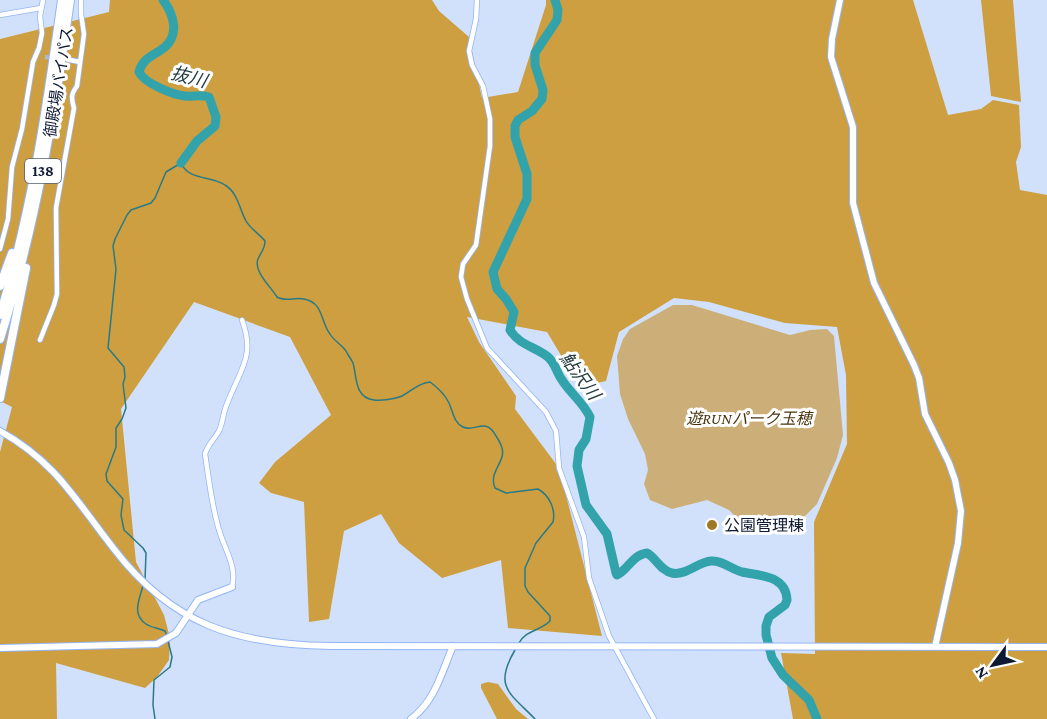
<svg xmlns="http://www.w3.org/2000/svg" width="1047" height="719" font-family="'Crimson Pro','Noto Sans JP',serif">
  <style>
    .green { fill: #ccaf78 }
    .forest { fill: #cd9f41 }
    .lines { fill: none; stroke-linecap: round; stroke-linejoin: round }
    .stream { stroke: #287a87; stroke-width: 1.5 }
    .river { stroke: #33a3ab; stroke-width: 9 }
    .minor-tunnel { stroke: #abb9d3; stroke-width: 4.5; stroke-dasharray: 4.5 2; stroke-linecap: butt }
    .minor-casing { stroke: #93b5f5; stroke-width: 6 }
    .tertiary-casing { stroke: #93b5f5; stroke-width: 8 }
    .motorway-casing { stroke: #93b5f5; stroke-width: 10 }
    .minor { stroke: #fff; stroke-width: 4.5 }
    .tertiary { stroke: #fff; stroke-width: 6 }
    .motorway { stroke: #fff; stroke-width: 8 }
    .poi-dot { fill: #9f7825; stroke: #fff; stroke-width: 2 }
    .labels { text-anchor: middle; stroke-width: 6; stroke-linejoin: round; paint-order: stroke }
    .shield { fill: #fff; stroke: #565f70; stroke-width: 1.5 }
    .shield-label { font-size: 15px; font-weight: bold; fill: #0e1a32 }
    .street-label { font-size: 16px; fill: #0e1a32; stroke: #fff }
    .park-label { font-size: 16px; font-style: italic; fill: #48350d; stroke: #fff }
    .poi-label { font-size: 16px; fill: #0e1a32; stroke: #fff; text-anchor: start }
    .water-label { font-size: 18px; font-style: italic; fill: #243c3e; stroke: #fff }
  </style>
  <rect width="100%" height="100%" fill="#d2e1fb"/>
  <path class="green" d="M673,305H692L790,335L810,330L827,329L834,336L843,435L837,458L817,504L804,517L783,522L750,521L736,517L729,510L707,500L672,509L650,500L644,484L648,470L645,454L628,419L620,394L617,356L623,339L630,329Z"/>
  <path class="forest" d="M110,0H432L439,11L469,37L482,98L518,92L546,5V0H913L948,115L981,109L993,100L1019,105L1021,147L1016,162L1020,190L1047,195V719H793L781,653L815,654L814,522L847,444L846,375L837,327L785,323L709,302L674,298L619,332L606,381L580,387L547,332L467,317L479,342L516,396L515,409L559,468L602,636L508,628L501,560L442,578L399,543L381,514L344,531L329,619L309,622L304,502L271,493L259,483L275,462L331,415L290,337L194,302L121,409L136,562L164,615L170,638L169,660L157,677L145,688L56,663L57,719H0V452L12,407L0,401V39L109,12Z
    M981,0H1013L1021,102L991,96Z
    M488,682L498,684L516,709L528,719H497L481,688V684Z"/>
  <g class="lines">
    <path class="stream" d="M145,580L146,553L143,548L124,530L121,515L123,499L107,481L106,474L116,447V428L122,419L126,408L123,384L125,377L124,367L108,348L116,269L113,246L115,239L127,215L131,210L151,203L155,198L166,172L181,163C189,181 210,175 225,185C238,193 239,208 246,221C250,228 259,234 265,241C265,249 261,252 258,259C253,271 271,287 277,297C285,302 295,297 304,299C324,303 320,321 330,334C334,341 341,344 346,351C348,355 351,359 353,363C357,376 354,398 374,400C381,401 395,399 402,396C412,391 418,383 430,382C437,387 445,395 449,403C453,411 453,422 463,427C475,433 485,416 496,436C498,439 501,444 502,448C506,462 488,472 495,488L506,493L538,489C549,495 556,509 553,522L536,543L525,568V586L528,592L550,616V621C540,631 526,630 519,643
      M143,585C140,599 131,614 146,624C152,628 159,628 165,631L167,636
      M515,650C493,687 510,693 535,719
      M155,719L153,705L154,680L170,667L172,657L168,641"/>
    <path class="river" d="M163,0C173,13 180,34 165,47C154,56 143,57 139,72C144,83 173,95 185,96C195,97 198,94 209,97L216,117L215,126L197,141L181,163
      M555,0L558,10L557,20L535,53V65L543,90L542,99L532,111L518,120L515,126V137L527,174V199L493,272L497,289L506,299L514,312L510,330C519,345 536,347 548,357C556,364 556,372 562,380C571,394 583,402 590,417L586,439L579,450L577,466L586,505L607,534L616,573L617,575C629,569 632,555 647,553C656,558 661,571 672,573C685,576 698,562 711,561C722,560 731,569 742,572C760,576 786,575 787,600L785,605L769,617L766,626V635L772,658L783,675L809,700L817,719"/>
    <path class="minor-tunnel" d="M45,57L70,60"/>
    <defs>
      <path id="minor" d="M477,0L476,19L469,51L472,65L483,86L490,119V146L476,245L463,264L461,277L467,299L487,348L546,412L556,431L559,468L584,537L589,578L609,636L654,719
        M0,15L41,8
        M70,60L80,62
        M0,249L8,219L12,167L22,129L33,62L39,48L42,33L40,16L43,0
        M40,340L54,305L57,294L56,208L74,108C71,98 71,94 77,86L84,34L81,14V0
        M232,587C237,567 226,552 220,533C212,509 209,480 205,454C208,444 214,440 219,431C223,423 223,412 227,404C239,371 256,357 242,320"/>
      <path id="tertiary" d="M840,0L832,39L831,57L853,127V203L874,283L914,365L919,378L925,414L949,463L955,480L961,511L958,543L935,647
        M0,431C56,462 76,501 114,549C172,625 238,645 331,646L1047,647
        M0,648L157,644L176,633L198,600L232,587
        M411,719C435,701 441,674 453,646"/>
      <path id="motorway" d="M0,286L12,253
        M0,315C32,212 47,106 62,0
        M0,339C35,228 54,115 70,0
        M0,398L26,268"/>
    </defs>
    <use href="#minor" class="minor-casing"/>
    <use href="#tertiary" class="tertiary-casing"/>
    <use href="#motorway" class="motorway-casing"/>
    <use href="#minor" class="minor"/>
    <use href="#tertiary" class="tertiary"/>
    <use href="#motorway" class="motorway"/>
  </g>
  <circle class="poi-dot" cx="712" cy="525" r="6"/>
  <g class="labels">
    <rect class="shield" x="25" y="159" width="36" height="24" rx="4.5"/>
    <g class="shield-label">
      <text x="43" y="176">138</text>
    </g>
    <g class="street-label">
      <text transform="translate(58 82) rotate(-81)" y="6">御殿場バイパス</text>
    </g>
    <g class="park-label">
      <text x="749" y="424">遊RUNパーク玉穂</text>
    </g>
    <g class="poi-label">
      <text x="724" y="531">公園管理棟</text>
    </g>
    <g class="water-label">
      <text transform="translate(189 77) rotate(15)" y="6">抜川</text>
      <text transform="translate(580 376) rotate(54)" y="6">鮎沢川</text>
    </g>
  </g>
  <g transform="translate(993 665) rotate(237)" stroke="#ffffff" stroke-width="4.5" paint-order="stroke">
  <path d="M0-4.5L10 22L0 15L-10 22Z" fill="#0e1a32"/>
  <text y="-9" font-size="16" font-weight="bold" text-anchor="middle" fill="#0e1a32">N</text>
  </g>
</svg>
